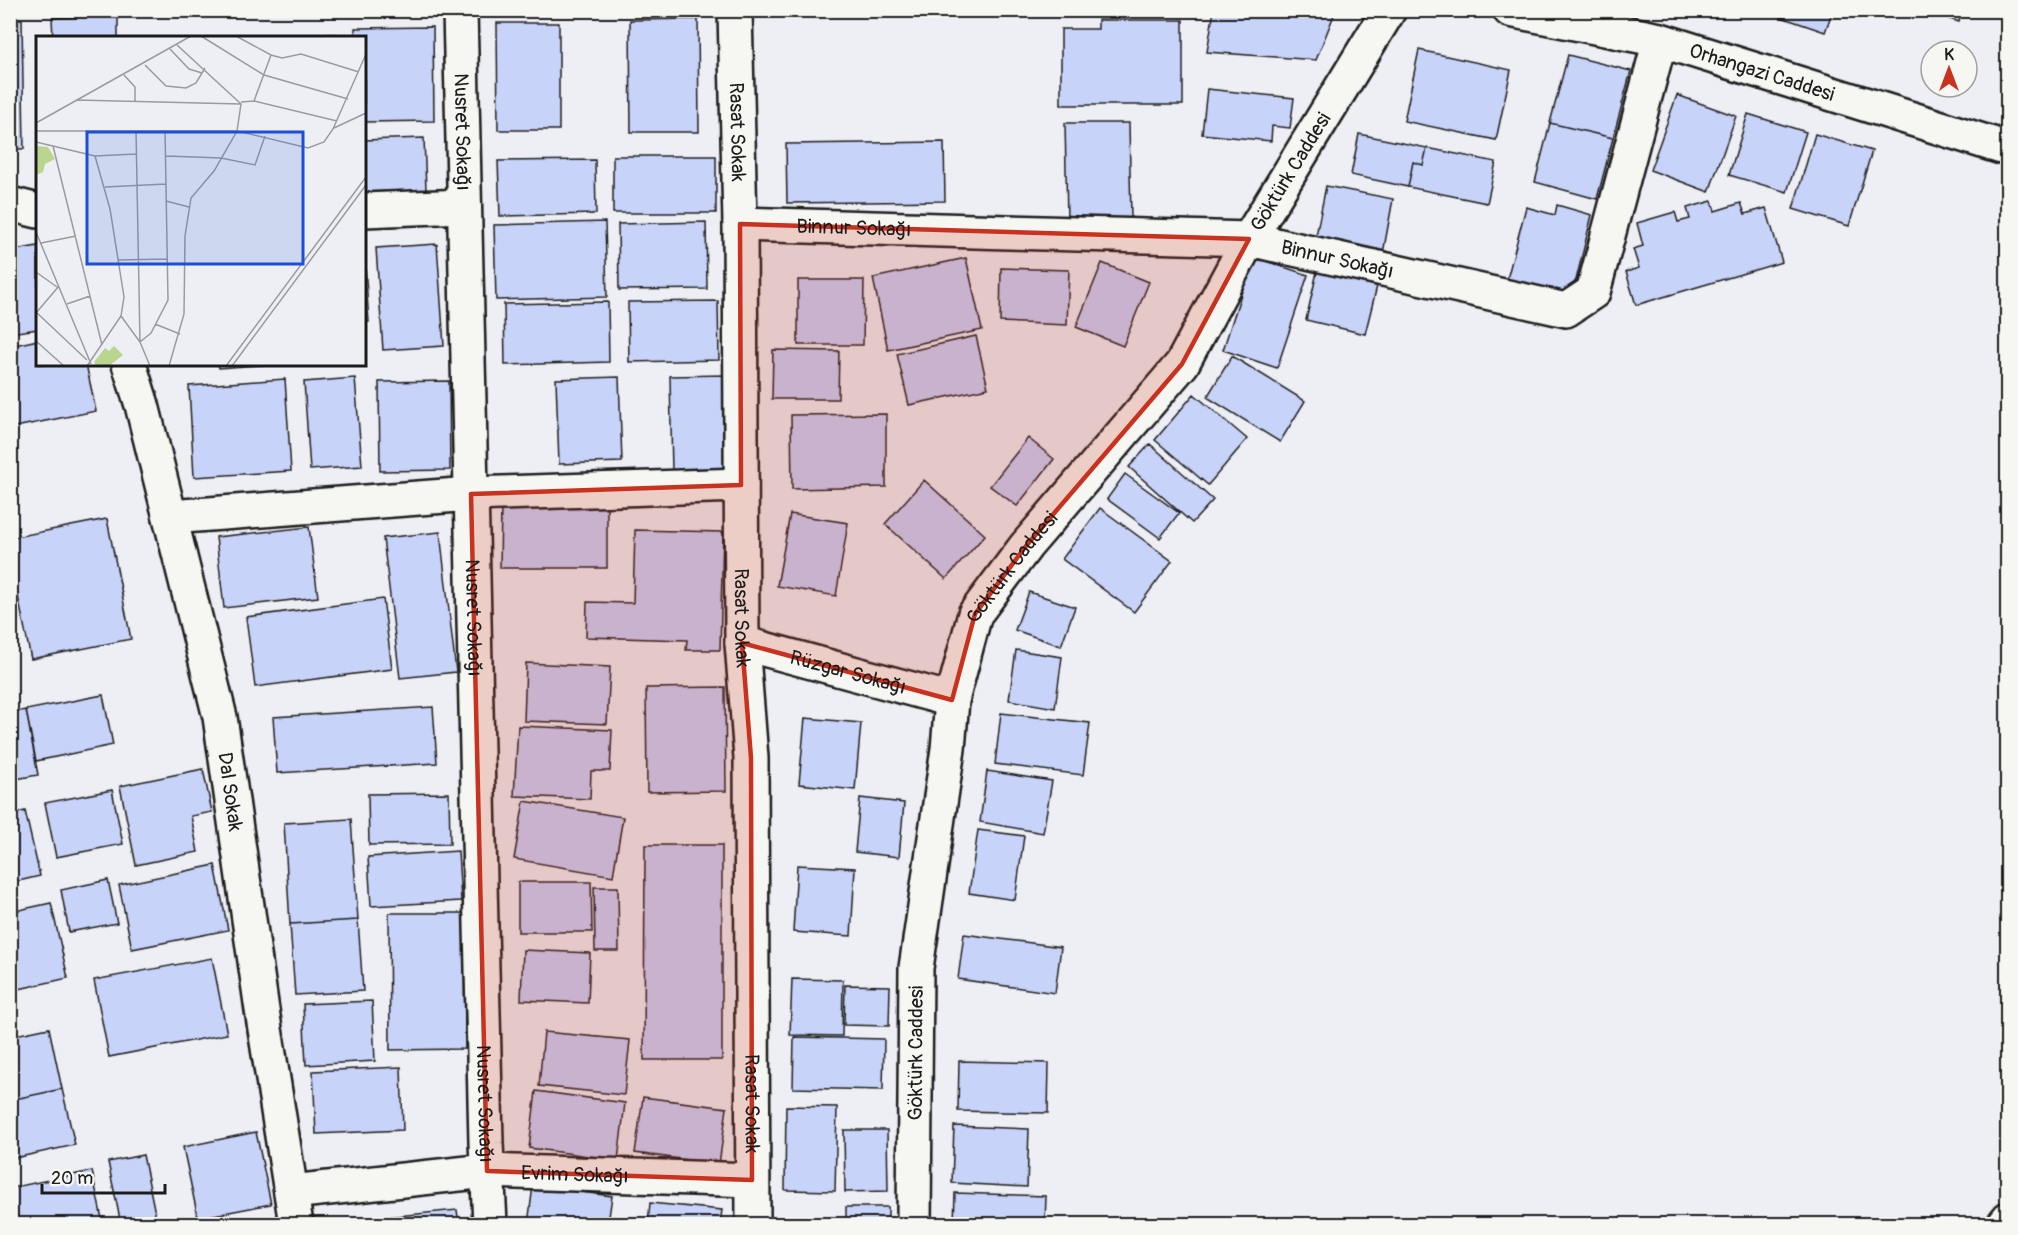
<svg xmlns="http://www.w3.org/2000/svg" width="2018" height="1235" font-family="Pangolin,sans-serif">
  <style>
    .building { fill: #c8d3fa; stroke: #1c1c1c; stroke-width: 1.5 }
    .lines { fill: none; stroke-linecap: round; stroke-linejoin: round }
    .minor-casing { stroke: #1c1c1c; stroke-width: 38 }
    .tertiary-casing { stroke: #1c1c1c; stroke-width: 38 }
    .secondary-casing { stroke: #1c1c1c; stroke-width: 38 }
    .minor { stroke: #f6f6f2; stroke-width: 33 }
    .tertiary { stroke: #f6f6f2; stroke-width: 33 }
    .secondary { stroke: #f6f6f2; stroke-width: 33 }
    .marked { fill: #c8321e; fill-opacity: 0.2; stroke: #c8321e; stroke-width: 4.5; stroke-linejoin: round }
    .labels { text-anchor: middle; stroke-width: 4.5; stroke-linejoin: round; paint-order: stroke }
    .street-label { font-size: 20px; fill: #1c1c1c; stroke: #f6f6f2 }
    .inset-road { fill: none; stroke: #999b9e; stroke-width: 1.5 }
    .view { fill: #1d4ed8; fill-opacity: 0.15; stroke: #1d4ed8; stroke-width: 3 }
    .inset-edge { fill: none; stroke: #1c1c1c; stroke-width: 3 }
  </style>
  <rect width="100%" height="100%" fill="#edeff4"/>
  <filter id="ink" filterUnits="userSpaceOnUse"><feTurbulence type="fractalNoise" baseFrequency=".0167" numOctaves="2"/><feDisplacementMap in="SourceGraphic" scale="12" xChannelSelector="R" yChannelSelector="G"/><feConvolveMatrix kernelMatrix="1 2 1 2 8 2 1 2 1" color-interpolation-filters="sRGB"/></filter>
  <g filter="url(#ink)">
    <path class="building" d="M1214,10H1336L1316,60L1207,52Z
      M1780,10H1833L1825,32L1778,16Z
      M1923,10H1962L1959,22Z
      M118,16V38H53L52,18Z
      M10,19H22L24,149H10Z
      M698,19L699,132H631L630,20Z
      M1098,20H1183V105H1061V29H1098Z
      M497,23H559V130H498Z
      M433,27L434,121L364,122V38H355V28Z
      M335,34V38H272V36Z
      M1419,50L1511,70L1496,140L1404,121Z
      M1568,55L1631,71L1613,138L1550,123Z
      M1207,89L1294,98L1290,128L1272,126L1271,141L1202,134Z
      M1677,95L1736,116L1709,192L1650,170Z
      M1748,114L1806,132L1787,192L1729,175Z
      M1065,123H1129L1131,218L1067,220Z
      M1550,123L1613,138L1597,199L1535,182Z
      M1359,134L1427,148L1423,165L1413,162L1408,187L1351,175Z
      M1815,134L1872,151L1849,226L1793,209Z
      M424,138L426,190L365,192L364,140Z
      M944,142L945,201L787,203L786,144Z
      M1427,148L1496,162L1487,203L1408,187L1413,162L1423,165Z
      M613,156H716V213H613Z
      M595,160L596,214L500,216L498,161Z
      M1326,186L1393,199L1382,259L1314,246Z
      M1712,201L1715,211L1741,203L1745,214L1766,208L1782,262L1636,305L1626,272L1639,268L1633,249L1643,246L1637,223L1675,212L1678,222L1690,219L1687,208Z
      M1557,205L1592,215L1576,280L1565,299L1506,283L1526,207L1555,215Z
      M605,222L607,297L496,300L494,225Z
      M706,222L707,289L619,290L618,224Z
      M437,244L444,346L383,350L376,248Z
      M38,246V329L10,333V251Z
      M364,251L369,322H364Z
      M1253,257L1308,275L1277,368L1223,350Z
      M966,258L982,330L888,350L873,278Z
      M1102,263L1149,282L1123,346L1076,327Z
      M1001,268L1069,270L1067,325L1000,322Z
      M1317,272L1377,286L1365,334L1306,320Z
      M798,280H864L863,345H798Z
      M718,301L719,360L629,362L628,302Z
      M608,302L609,362L505,365L504,304Z
      M976,336L988,388L909,405L897,354Z
      M38,340V364H86L96,411L10,428V346Z
      M773,350L839,351L838,399H772Z
      M1232,356L1305,401L1280,442L1207,397Z
      M218,364H275L219,368Z
      M726,375L727,471L672,472L670,376Z
      M619,377L622,462L559,464L556,379Z
      M355,378L362,466L310,470L304,382Z
      M285,379L291,471L194,477L189,386Z
      M449,381L450,470L380,471L379,382Z
      M1194,394L1247,439L1208,485L1155,440Z
      M886,414V487L792,489L791,415Z
      M1028,438L1054,459L1017,506L990,486Z
      M1150,444L1213,500L1192,523L1129,467Z
      M1125,474L1179,513L1160,538L1107,499Z
      M924,480L985,535L946,579L885,524Z
      M501,505L607,506V568H500Z
      M1100,508L1172,561L1134,612L1062,559Z
      M790,514L848,523L836,596L777,586Z
      M107,519L131,639L31,659L10,558V538Z
      M309,527L318,597L224,608L216,537Z
      M635,530L723,532L720,650H686L687,640L586,637L587,602L633,603Z
      M440,532L456,672L400,678L383,538Z
      M1029,592L1075,607L1061,646L1015,630Z
      M383,599L392,669L255,687L246,617Z
      M1016,650L1062,657L1055,708L1009,700Z
      M526,663L610,667L607,724L524,721Z
      M725,687L726,791L647,792L646,688Z
      M103,695L113,745L36,761L26,710Z
      M433,707L437,763L277,773L273,717Z
      M26,710L38,775L10,780V713Z
      M1001,713L1090,723L1083,775L995,764Z
      M805,718L861,723L855,790L799,784Z
      M518,726L612,730L610,771H591L590,799L514,796Z
      M203,769L212,812L191,816L198,852L136,865L120,786Z
      M987,771L1052,781L1043,833L980,822Z
      M112,790L123,844L56,857L45,803Z
      M449,793L450,844L369,845L368,794Z
      M860,798L904,803L899,857L855,852Z
      M524,801L623,817L613,876L514,859Z
      M25,811L40,876L10,883V815Z
      M351,819L358,920L290,924L284,823Z
      M978,830L1024,836L1015,900L969,893Z
      M645,845H722V1060H644Z
      M458,851L461,901L371,906L368,857Z
      M215,865L228,930L132,949L119,885Z
      M797,865L855,868L851,936L793,932Z
      M108,880L117,923L69,932L61,890Z
      M518,882H591L592,932H518Z
      M594,887H618L619,951H595Z
      M51,903L68,978L10,991V912Z
      M389,913H464L465,1049L390,1050Z
      M358,920L363,991L295,995L290,924Z
      M964,934L1061,947L1055,993L958,979Z
      M523,950L590,953L588,1003L521,1000Z
      M212,958L227,1034L109,1057L94,980Z
      M792,979L843,980L842,1036L790,1035Z
      M845,985L890,986L889,1026L844,1025Z
      M372,1001L375,1061L306,1065L303,1004Z
      M49,1028L62,1089L10,1100V1036Z
      M544,1032L630,1040L624,1095L539,1086Z
      M794,1037L884,1039L883,1090L793,1088Z
      M959,1061L1049,1063L1048,1113L958,1111Z
      M401,1067L403,1130L316,1134L313,1071Z
      M62,1089L75,1145L10,1159V1100Z
      M536,1091L625,1103L618,1160L529,1148Z
      M643,1097L727,1108L719,1164L635,1153Z
      M786,1106L837,1107L835,1191L785,1190Z
      M954,1126L1029,1129L1027,1187L952,1183Z
      M844,1130H887L888,1191L845,1192Z
      M256,1132L271,1204L198,1218L183,1147Z
      M143,1155L157,1223L121,1224L108,1162Z
      M92,1171L103,1224H10V1188Z
      M533,1186L612,1196L608,1224H528Z
      M955,1193L1046,1196L1045,1224H954Z
      M650,1203L722,1210L720,1224H648Z
      M846,1207H888V1224H846Z
      M457,1210L459,1224H348L347,1221Z"/>
    <g class="lines">
      <defs>
        <g id="minor">
          <path id="s1" d="M460,10L486,1143L490,1224"/>
          <path id="s2" d="M735,10L740,224L742,643L751,758L753,1224"/>
          <path id="s3" d="M1510,10L1660,40L2008,149"/>
          <path d="M10,204L38,211"/>
          <path d="M364,210L464,206"/>
          <path id="s4" d="M740,224L1249,239L1566,310L1593,292L1660,40"/>
          <path id="s5" d="M129,364L142,405L220,717L262,1010L296,1224"/>
          <path d="M170,517L471,494L741,485"/>
          <path id="s6" d="M742,643L952,700"/>
          <path id="s7" d="M291,1192L487,1171L752,1180"/>
        </g>
        <g id="tertiary">
          <path id="s8" d="M914,1224L916,968L948,749L952,700L975,614L1026,546L1182,364L1249,239L1389,10"/>
        </g>
        <path id="secondary" d="M2004,1224L2008,1219"/>
      </defs>
      <use href="#minor" class="minor-casing"/>
      <use href="#tertiary" class="tertiary-casing"/>
      <use href="#secondary" class="secondary-casing"/>
      <use href="#minor" class="minor"/>
      <use href="#tertiary" class="tertiary"/>
      <use href="#secondary" class="secondary"/>
    </g>
  </g>
  <path class="marked" d="M740,224L1249,239L1182,364L1026,546L975,614L952,700L742,643L751,758L752,1180L487,1171L471,494L741,485Z"/>
  <g class="labels">
    <g class="street-label">
      <text dy="7" stroke="none"><textPath href="#s3" startOffset="260">Orhangazi Caddesi</textPath></text>
      <text dy="7" stroke="none"><textPath href="#s1" startOffset="122">Nusret Sokağı</textPath></text>
      <text dy="7" stroke="none"><textPath href="#s2" startOffset="122">Rasat Sokak</textPath></text>
      <text dy="7" stroke="none"><textPath href="#s8" startOffset="1161">Göktürk Caddesi</textPath></text>
      <text dy="7" stroke="none"><textPath href="#s4" startOffset="114">Binnur Sokağı</textPath></text>
      <text dy="7" stroke="none"><textPath href="#s4" startOffset="600">Binnur Sokağı</textPath></text>
      <text dy="7" stroke="none"><textPath href="#s8" startOffset="675">Göktürk Caddesi</textPath></text>
      <text dy="7" stroke="none"><textPath href="#s1" startOffset="608">Nusret Sokağı</textPath></text>
      <text dy="7" stroke="none"><textPath href="#s2" startOffset="608">Rasat Sokak</textPath></text>
      <text dy="7" stroke="none"><textPath href="#s6" startOffset="110">Rüzgar Sokağı</textPath></text>
      <text dy="7" stroke="none"><textPath href="#s5" startOffset="440">Dal Sokak</textPath></text>
      <text dy="7" stroke="none"><textPath href="#s8" startOffset="171">Göktürk Caddesi</textPath></text>
      <text dy="7" stroke="none"><textPath href="#s1" startOffset="1094">Nusret Sokağı</textPath></text>
      <text dy="7" stroke="none"><textPath href="#s2" startOffset="1094">Rasat Sokak</textPath></text>
      <text dy="7" stroke="none"><textPath href="#s7" startOffset="285">Evrim Sokağı</textPath></text>
    </g>
  </g>
  <g transform="translate(36 36)">
    <rect width="330" height="330" fill="#edeff4"/>
    <path d="M0,110L12,111L19,123L9,128L7,136L0,139ZM78,310L87,319L73,330H60L58,326L69,312L73,315Z" fill="#bad58d"/>
    <path class="inset-road" d="M165,0L228,39L312,63M200,0L235,19L246,22L265,18L323,36M134,13L153,33L166,37M109,29L130,50L150,52L160,47L169,32M88,39L99,51V66M40,64L205,68M218,65L235,19M205,66L218,65L301,85M0,87L155,0M298,92L330,77M0,95H201L272,112L288,106L297,93L330,18M100,95L104,306M0,106L59,120L100,118M17,110L66,309M130,120L185,122L219,129L229,100M69,151L130,148M130,165L153,171M0,196L55,328M5,207L40,200M82,224L131,223M0,236L21,251M31,268L54,260M0,276L51,324M0,277L23,250M85,280L104,306L114,330M119,288L144,298M0,305L28,330M104,306L115,297L132,264L129,94M51,330L85,280L88,261L74,173L59,120M133,330L148,278L149,200L155,162L178,135L201,95L205,68L141,9M190,330L330,141M196,330L330,149"/>
    <path class="view" d="M51,96H267V228H51Z"/>
    <rect width="330" height="330" class="inset-edge"/>
  </g>
  <rect width="2018" height="1235" fill="none" stroke="#f6f6f2" stroke-width="36"/>
  <rect x="18" y="18" width="1982" height="1199" fill="none" stroke="#1c1c1c" stroke-width="2" filter="url(#ink)"/>
  <g transform="translate(1949 69)"><circle r="28" fill="#f6f6f2" stroke="#9f9f9c" stroke-width="1.5"/>
  <path d="M0-4.5L10 22L0 15L-10 22Z" fill="#c8321e"/>
  <text y="-9" font-size="16" font-weight="bold" text-anchor="middle" fill="#1c1c1c">K</text>
  </g>
  <path d="M42 1184v9h123v-9" fill="none" stroke="#1c1c1c" stroke-width="3"/>
  <text x="51" y="1184" font-size="18" fill="#1c1c1c" stroke="#f6f6f2" stroke-width="4.5" paint-order="stroke">20 m</text>
</svg>
